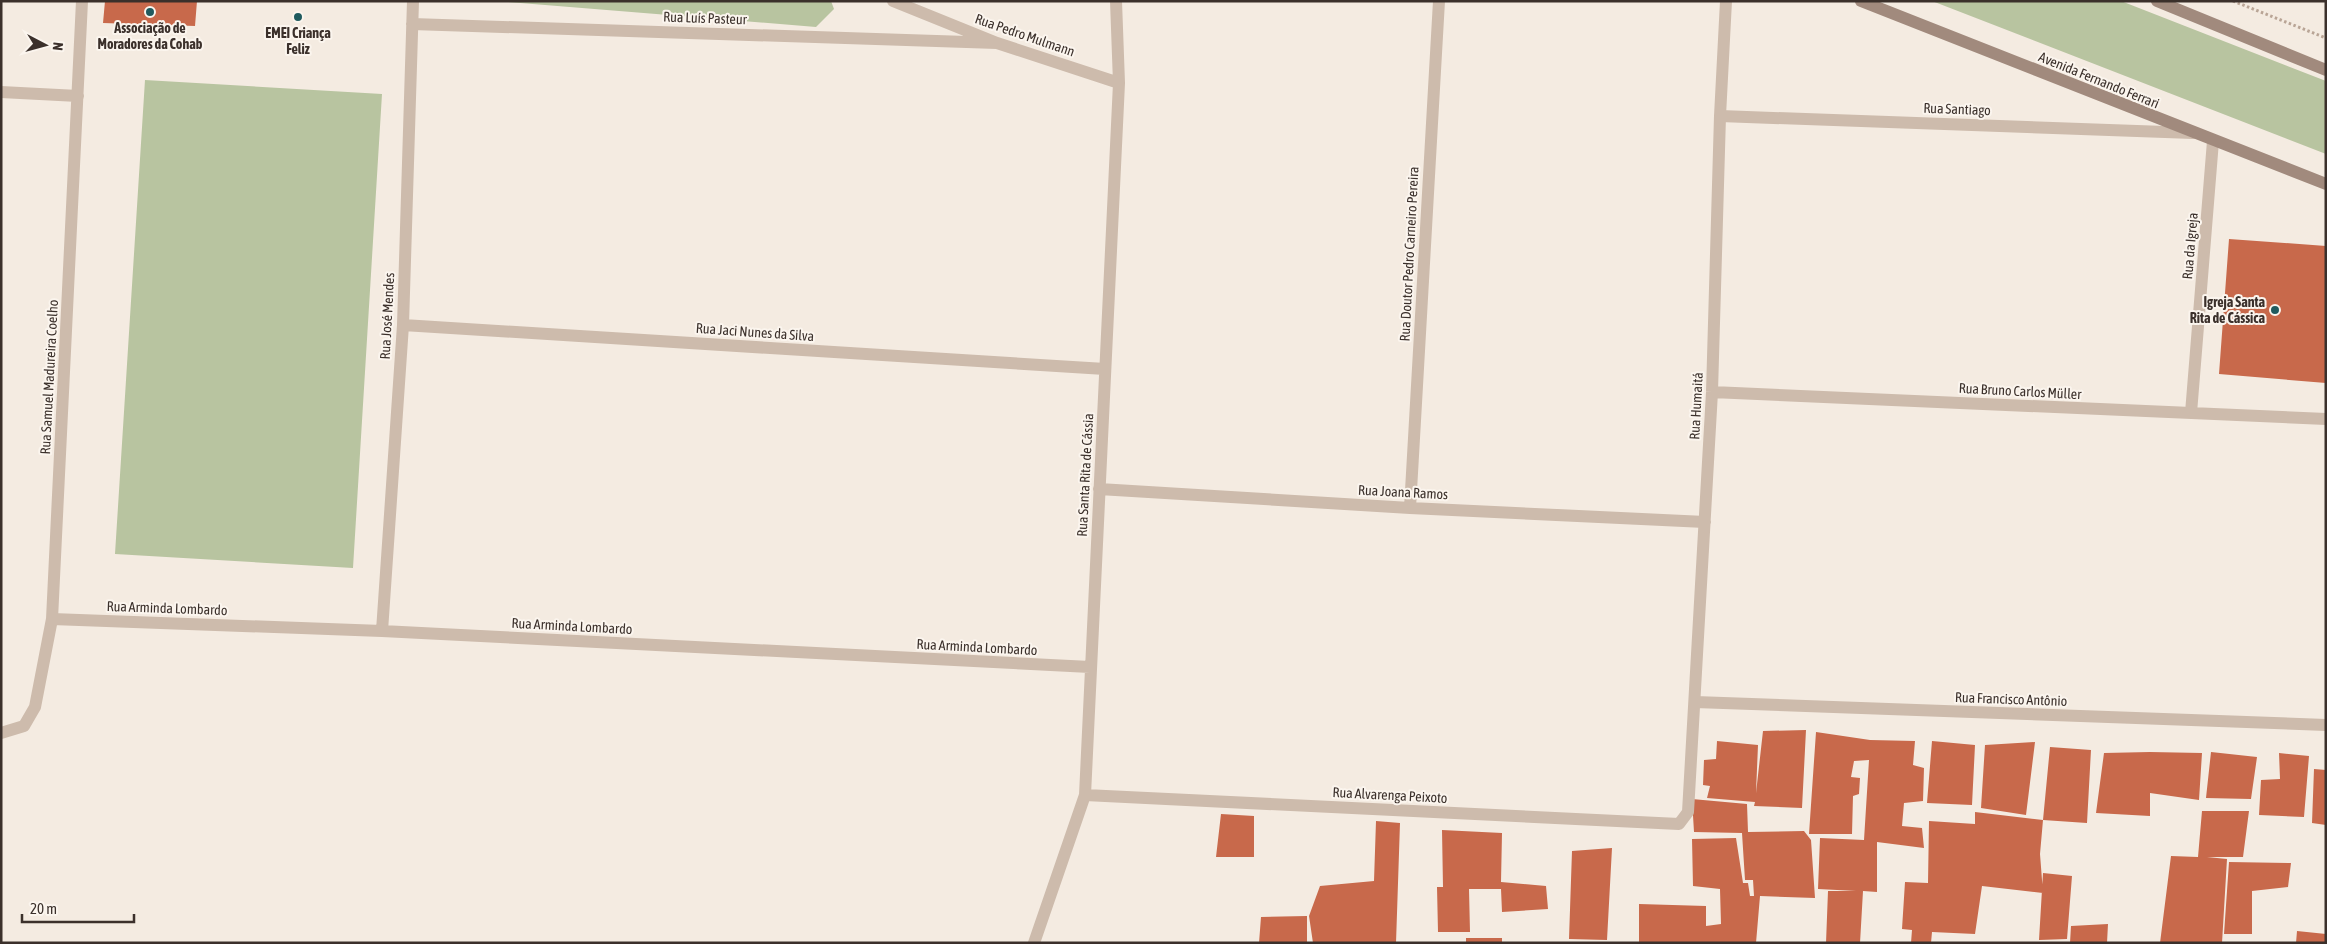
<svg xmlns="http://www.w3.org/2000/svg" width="2327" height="944" font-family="'Asap Condensed',sans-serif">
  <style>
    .green { fill: #b8c4a0 }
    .building { fill: #c8694b }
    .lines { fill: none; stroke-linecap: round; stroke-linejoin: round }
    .path { stroke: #b9a596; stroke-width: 3; stroke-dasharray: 2.5 2.5; stroke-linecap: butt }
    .street { stroke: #cdbbac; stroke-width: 12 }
    .secondary { stroke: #a18a7d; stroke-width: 12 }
    .poi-dot { fill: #1f5a5e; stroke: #fbf5ee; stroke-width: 2 }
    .labels { text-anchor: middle; stroke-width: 4; stroke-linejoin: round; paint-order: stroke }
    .street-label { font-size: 14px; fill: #3b302b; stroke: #fbf5ee }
    .poi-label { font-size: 14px; font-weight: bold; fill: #3b302b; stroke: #fbf5ee }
  </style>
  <rect width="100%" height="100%" fill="#f4ebe1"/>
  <path class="green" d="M497,1H831L834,9L816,27Z
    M1932,1H2121L2326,81V154Z
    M145,80L382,94L353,568L115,554Z"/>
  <path class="building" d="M105,1H197L195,26L103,23Z
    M2229,239L2326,246V383L2219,374Z
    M1806,730L1802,808L1754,806L1755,802L1707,798L1710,786L1703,785L1704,760L1716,759L1717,741L1758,745L1756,793L1763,731Z
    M1816,732L1870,740L1915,741L1913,765L1924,768L1923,801L1904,803L1902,826L1922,828L1924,848L1877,842V892L1863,891L1860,943H1826L1828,891H1856L1818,889L1820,838L1864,840L1869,760L1854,761L1851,777L1860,778L1859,794L1853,796L1852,834H1809Z
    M1932,741L1975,745L1972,805L1927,803Z
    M2035,742L2026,815L1981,808L1985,745Z
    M2050,747L2091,750L2087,823L2043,820Z
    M2150,752L2202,753L2199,800L2150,793V816L2096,813L2104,753Z
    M2211,752L2257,757L2251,799L2206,798Z
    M2279,753L2309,756L2304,817L2259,815L2261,780L2280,779Z
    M2314,769L2326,770V825L2312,823Z
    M1692,799L1747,804L1748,832L1804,831L1811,840L1815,898L1760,896L1756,943H1639V904L1706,906V926L1721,924L1720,889L1693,886L1692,839L1736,838L1743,883H1748L1750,896H1754L1753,880H1745L1742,833L1694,832Z
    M2202,811H2249L2243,857H2207L2227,859L2222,943H2160L2171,856L2198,857Z
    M1975,812L2043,820L2040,854L2043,893L1982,886L1975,934L1932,932L1931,943H1911L1912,930L1902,929L1905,882L1928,883L1929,821L1975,824Z
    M1221,814L1254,816V857H1216Z
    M1376,821L1400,823L1396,943H1313L1309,916L1320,886L1374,881Z
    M1442,830L1502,833L1501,882L1546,886L1548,909L1502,912L1501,889H1469L1470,932H1438L1437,887H1443Z
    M1612,848L1607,940L1569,939L1572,851Z
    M2229,862L2291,863L2288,887L2252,891V934H2224Z
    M2043,873L2072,876L2067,939L2039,940Z
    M1307,916V943H1259L1261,917Z
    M2108,924L2107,943H2070L2071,926Z
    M2297,931L2326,934V943H2296Z
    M1466,938H1502V943H1466Z"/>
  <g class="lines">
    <path class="path" d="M2233,1L2326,38"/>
    <path class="street" d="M893,1L997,43L1119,83
      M412,24L997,43
      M1,92L78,96
      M1720,116L2193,133
      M403,325L1105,369
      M1712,392L2326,419
      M2191,413L2213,141
      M1099,489L1410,508L1705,522
      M1410,508L1439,1
      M52,619L382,631L1090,667
      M382,631L403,325L413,1
      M1695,702L2326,725
      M1,733L24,726L35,707L52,619L82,1
      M1085,795L1679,824L1688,812L1712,392L1720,116L1726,1
      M1034,943L1085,795L1119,83L1116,1"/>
    <path class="secondary" d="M1861,1L2326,184
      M2157,1L2326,70"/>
  </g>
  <g class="poi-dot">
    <circle cx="150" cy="12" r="5"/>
    <circle cx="298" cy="17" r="5"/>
    <circle cx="2275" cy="310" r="5"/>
  </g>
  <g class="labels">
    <g class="street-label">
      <text transform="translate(705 18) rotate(2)" y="5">Rua Luís Pasteur</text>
      <text transform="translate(1025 35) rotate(19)" y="5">Rua Pedro Mulmann</text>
      <text transform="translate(2099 80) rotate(22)" y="5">Avenida Fernando Ferrari</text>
      <text transform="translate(1957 109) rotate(2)" y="5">Rua Santiago</text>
      <text transform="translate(2190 246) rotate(-85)" y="5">Rua da Igreja</text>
      <text transform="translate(1409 254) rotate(-87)" y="5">Rua Doutor Pedro Carneiro Pereira</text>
      <text transform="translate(387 316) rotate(-87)" y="5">Rua José Mendes</text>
      <text transform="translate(755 332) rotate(4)" y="5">Rua Jaci Nunes da Silva</text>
      <text transform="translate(49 377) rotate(-87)" y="5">Rua Samuel Madureira Coelho</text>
      <text transform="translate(2020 391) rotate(3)" y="5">Rua Bruno Carlos Müller</text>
      <text transform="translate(1696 406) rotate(-87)" y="5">Rua Humaitá</text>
      <text transform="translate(1085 475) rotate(-87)" y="5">Rua Santa Rita de Cássia</text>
      <text transform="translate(1403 492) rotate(3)" y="5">Rua Joana Ramos</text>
      <text transform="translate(167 608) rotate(2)" y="5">Rua Arminda Lombardo</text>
      <text transform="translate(572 626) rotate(3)" y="5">Rua Arminda Lombardo</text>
      <text transform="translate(977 647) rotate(3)" y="5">Rua Arminda Lombardo</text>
      <text transform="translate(2011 699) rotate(2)" y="5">Rua Francisco Antônio</text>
      <text transform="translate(1390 795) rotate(3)" y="5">Rua Alvarenga Peixoto</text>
    </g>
    <g class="poi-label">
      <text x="150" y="33">Associação de<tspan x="150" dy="16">Moradores da Cohab</tspan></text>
      <text x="298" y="38">EMEI Criança<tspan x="298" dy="16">Feliz</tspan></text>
      <text x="2265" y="307" text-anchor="end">Igreja Santa<tspan x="2265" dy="16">Rita de Cássica</tspan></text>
    </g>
  </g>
  <rect width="2327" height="944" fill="none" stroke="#3b302b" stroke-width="5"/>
  <g transform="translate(45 45) rotate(96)" stroke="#fbf5ee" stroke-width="4" paint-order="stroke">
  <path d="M0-4L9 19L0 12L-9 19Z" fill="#3b302b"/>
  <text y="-8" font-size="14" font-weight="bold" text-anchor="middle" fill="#3b302b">N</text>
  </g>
  <path d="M22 914v8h112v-8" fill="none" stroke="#3b302b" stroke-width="2.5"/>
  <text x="30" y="914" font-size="15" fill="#3b302b" stroke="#fbf5ee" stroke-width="4" paint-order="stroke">20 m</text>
</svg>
